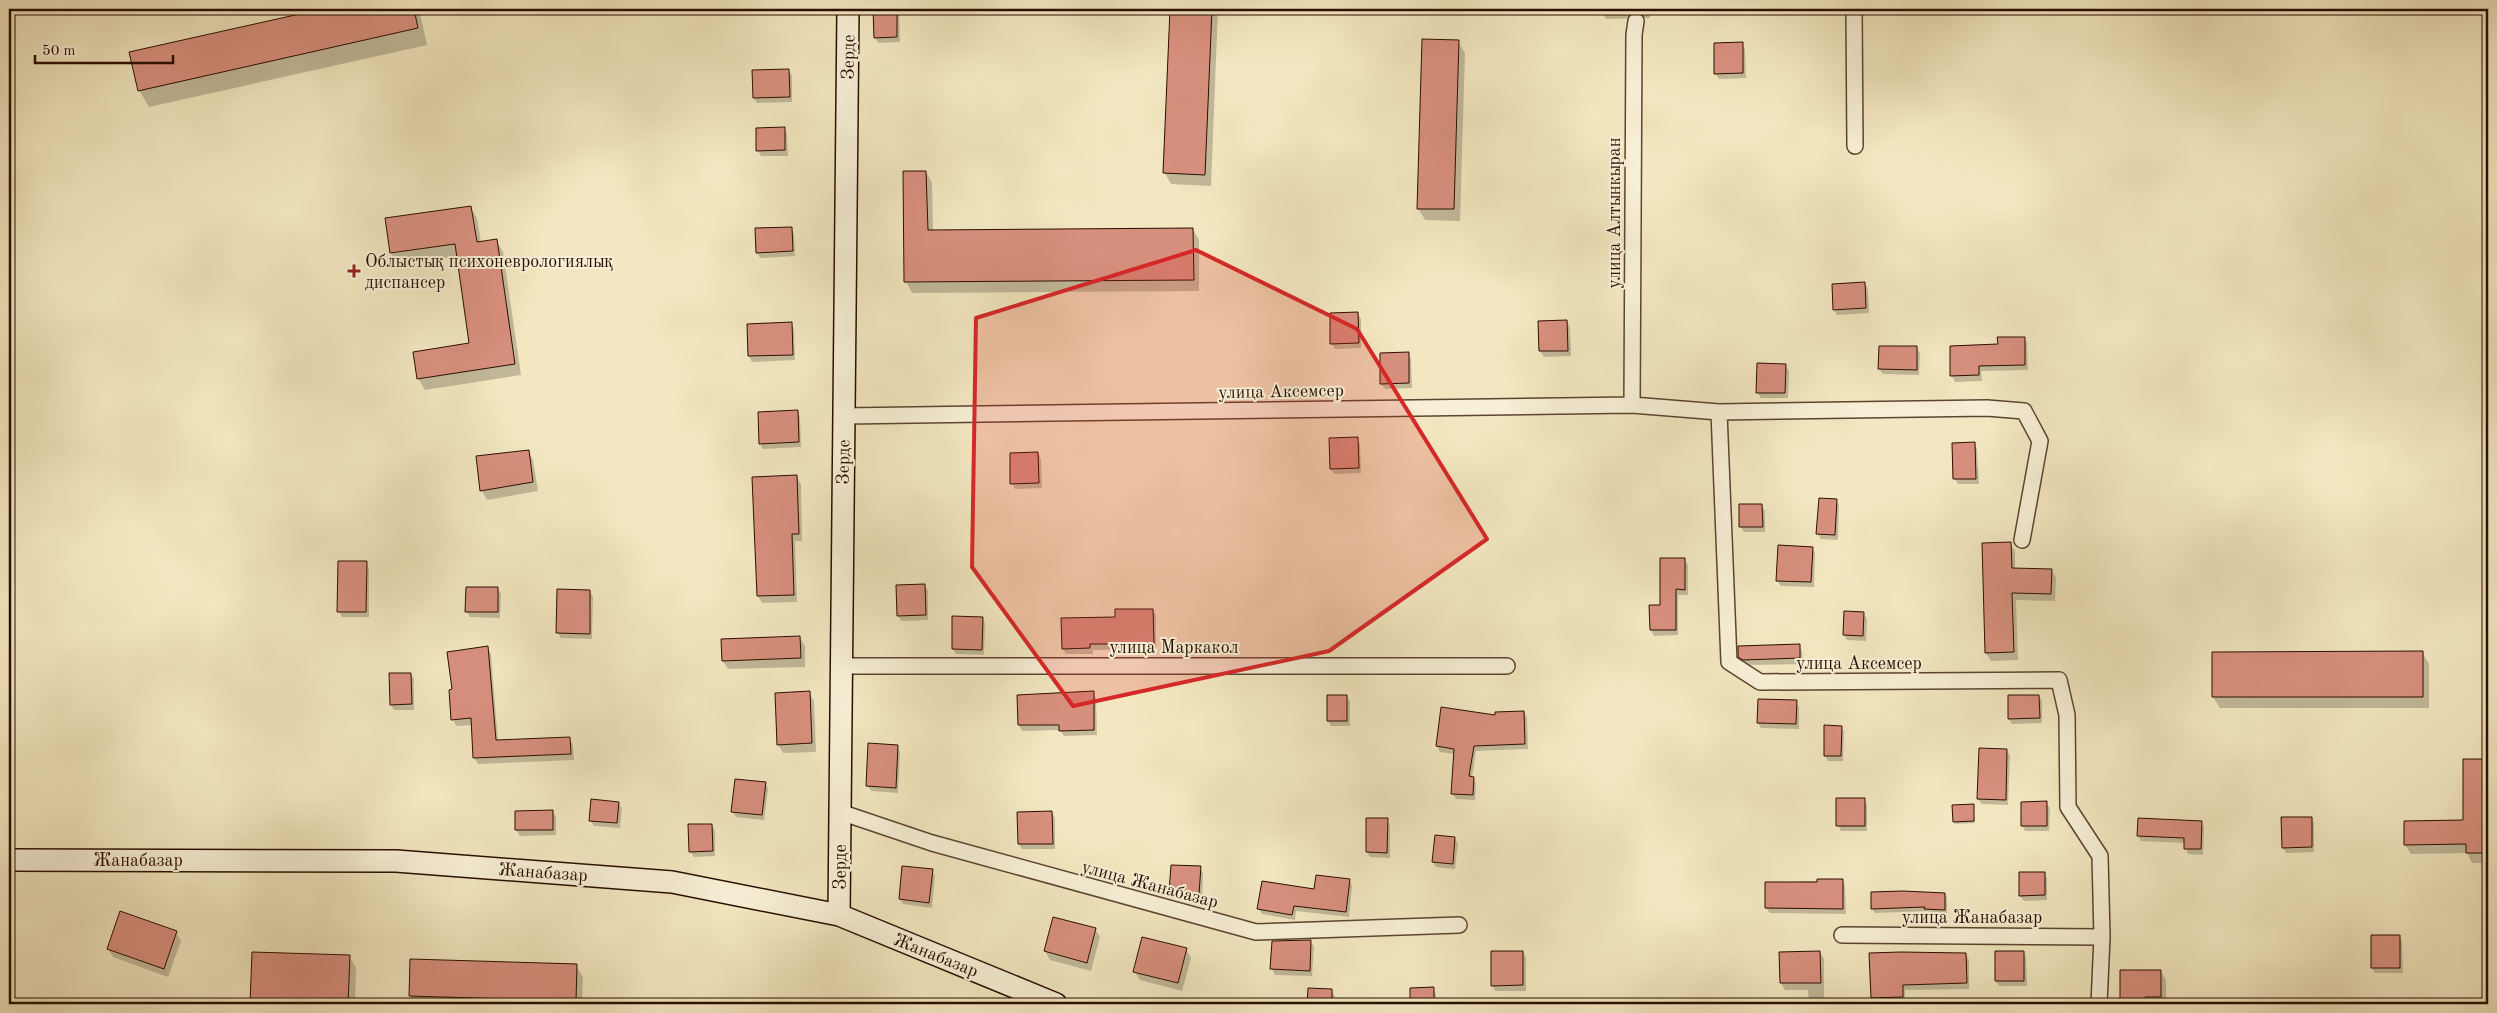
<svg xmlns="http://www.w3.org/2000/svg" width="2497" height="1013" font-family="'Old Standard TT',serif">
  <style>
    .shadow { fill: #0003 }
    .building { fill: #d8907e; stroke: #2a0d00 }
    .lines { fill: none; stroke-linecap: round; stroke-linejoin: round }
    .street-casing { stroke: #5c4430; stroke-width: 18 }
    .secondary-casing { stroke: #2a0d00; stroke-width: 24 }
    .street { stroke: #f7efd6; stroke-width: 15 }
    .secondary { stroke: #f7efd6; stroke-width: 21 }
    .marked { fill: #d62828; fill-opacity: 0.2; stroke: #d62828; stroke-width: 4; stroke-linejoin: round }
    .poi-dot { fill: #8f2418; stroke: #f7efd6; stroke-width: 2 }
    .labels { text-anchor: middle; stroke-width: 4; stroke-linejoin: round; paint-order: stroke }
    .street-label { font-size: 18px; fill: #2a0d00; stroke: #f7efd6 }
    .poi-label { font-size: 18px; fill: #2a0d00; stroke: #f7efd6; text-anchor: start }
  </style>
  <rect width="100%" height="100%" fill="#f2e7c0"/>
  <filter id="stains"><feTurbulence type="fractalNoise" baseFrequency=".004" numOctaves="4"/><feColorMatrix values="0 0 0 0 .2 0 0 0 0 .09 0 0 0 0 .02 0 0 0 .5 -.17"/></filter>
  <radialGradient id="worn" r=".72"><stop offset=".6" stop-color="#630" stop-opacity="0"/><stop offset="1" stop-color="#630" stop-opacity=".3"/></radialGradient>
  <path class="shadow" d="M328,9H419L427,45L149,107L139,90L131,53Z
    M874,9H899L900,42L878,43L875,37Z
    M1171,9H1218L1211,186L1171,184L1165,173Z
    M1600,9H1650V18L1606,19Z
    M1458,42L1465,53L1460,221L1425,220L1418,208Z
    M1742,44L1745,49L1746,78L1719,79L1715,73Z
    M788,70L792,76V102L757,103L754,98Z
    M784,129L787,134L788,156H761L758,151L757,130Z
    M926,172L932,183L933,231L1193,229L1199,240V291L912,293L906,282Z
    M470,207L477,218L481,242L496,240L503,252L521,375L425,390L418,378L471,344L458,256L398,264L391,253L386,220Z
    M791,228L794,234L795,256L760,258L757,252Z
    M1865,284L1868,289L1869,313L1837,315L1834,309Z
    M1358,314L1361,319V348L1335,349L1331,343Z
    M1567,321L1570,327L1571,356L1544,357L1540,351V322Z
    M791,323L794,329L795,360L752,362L749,356V325Z
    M2024,338L2027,343L2028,370L1981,371L1982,381L1955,382L1952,376L1951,347L1999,345Z
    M1917,348L1920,353L1919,375L1883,374L1879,369Z
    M1408,354L1411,359L1412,388L1385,389L1381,384Z
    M1785,365L1789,371L1788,398H1761L1758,393Z
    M797,412L800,417L801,447L763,449L760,443Z
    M1357,439L1360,444L1361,473L1334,474L1331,469Z
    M1974,444L1977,449L1979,484H1958L1955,479Z
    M528,451L533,460L538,491L487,500L482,491L477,457Z
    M1038,453L1041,459L1042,488L1015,489L1012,483Z
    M796,476L801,484L802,541H795L797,602L762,603L758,596Z
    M1836,500L1839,505L1838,540L1821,539L1818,534Z
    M1761,505L1765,511V532H1744L1741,527Z
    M2010,543L2015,551V569L2051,570L2056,578L2055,601L2016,600L2018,660L1991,661L1986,653Z
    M1812,548L1815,553L1814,587L1781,586L1777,580Z
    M1684,559L1688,565V595H1678V635L1654,636L1651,630V606H1661Z
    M366,563L369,568V617H342L339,611Z
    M925,586L928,591V620L901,621L898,615Z
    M497,588L501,594L500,618L470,617L467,612Z
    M590,591L593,597L592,639L561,638L558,633Z
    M1153,610L1156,615V649L1093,650V654H1066L1063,649L1117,618Z
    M1863,613L1867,619L1866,641L1847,640L1844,635Z
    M982,618L985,623L984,655L956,654L953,649Z
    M800,638L805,646V667L728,669L723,661Z
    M1799,645L1802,651L1803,664L1747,665L1739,656Z
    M487,648L491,654L498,741L569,738L573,745L574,760L478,764L474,757L473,725L456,726L453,719Z
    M2422,652L2429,664V708H2220L2213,697Z
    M411,674L414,679V710H394L391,705Z
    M809,693L814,701L816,752L783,753L778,744Z
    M1093,693L1096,698L1097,735L1064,736L1060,730L1022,731L1019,725L1018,697Z
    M1346,696L1350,701V726H1331L1328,721Z
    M2039,696L2042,701V723L2012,724L2009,719Z
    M1796,701L1799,707V729L1761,728L1758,723Z
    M1524,712L1527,717L1528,749L1476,751L1472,778L1476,783L1475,800L1456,799L1453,794L1455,754L1440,752L1437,746L1496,716Z
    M1841,727L1844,732L1843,761H1828L1825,755Z
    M897,746L900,752L898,793L871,791L868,786Z
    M2006,750L2010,755L2008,805L1982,804L1978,799Z
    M2488,760V863H2472L2467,853L2411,854L2405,845L2464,821V761Z
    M765,783L768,789L764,820L736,817L733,812Z
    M1864,799L1867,805V831H1841L1838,825Z
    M618,803L622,808L620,828L594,826L591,821Z
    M2046,803L2050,808L2049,831H2025L2022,825Z
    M1973,805L1975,823L1955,824L1954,821Z
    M552,811L556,817V835L520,836L516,830V812Z
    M1052,813L1055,818V849H1022L1019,844Z
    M2311,818L2314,823V852L2286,853L2283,847Z
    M1387,820L1390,825V858L1370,857L1367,852Z
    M2201,822L2204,828L2203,855L2188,854L2185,843L2141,841L2138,835Z
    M712,825L715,831V856L694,857L690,851Z
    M1454,838L1458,843L1455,869L1436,867L1433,862Z
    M1172,866L1200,868L1203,873L1202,899L1173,898L1170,892Z
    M932,870L935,876L932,908L903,904L900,899Z
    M2044,873L2047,878V900L2024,901L2020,896Z
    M1349,880L1352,886L1349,917L1296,911L1295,920L1262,914L1259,909Z
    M1842,880L1845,886L1846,914L1770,913L1766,908V883Z
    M1945,894L1947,898V914L1927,911L1875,913L1872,908Z
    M1054,918L1095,929L1100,937L1091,971L1050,960L1045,951Z
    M176,932L181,941L168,977L113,957L108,949Z
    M2399,936L2402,942L2403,973H2375L2372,968Z
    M1310,941L1314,946L1312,976L1275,975L1272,969L1273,942Z
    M1186,949L1191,958L1182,991L1140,980L1135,972Z
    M1523,952L1526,958V991H1495L1492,985Z
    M1820,952L1824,959V1004H1809L1808,990H1785L1781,983Z
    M2023,952L2026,957L2027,986H1999L1996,981Z
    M253,953L349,956L356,968L355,1004H251Z
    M1966,954L1969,960V989L1905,990V1003L1875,1004L1872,998L1871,955Z
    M411,961L576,965L583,977L582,1004H415L410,996Z
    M2161,971L2166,980V1004H2121V972Z
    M1309,989L1332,991L1335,996L1334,1004H1308Z
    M1411,989H1433L1436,994V1004H1411Z
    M2284,1002L2285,1004H2262Z"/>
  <path class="building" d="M322,9H414L418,28L138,91L129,52Z
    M873,9H897V37L874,38Z
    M1170,9H1212L1205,175L1163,173Z
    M1422,39L1459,40L1454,209H1417Z
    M1743,42V73L1714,74V43Z
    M789,69L790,97L753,98L752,70Z
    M785,127V150L756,151V128Z
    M903,171H926L928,230L1193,228L1194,280L904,282Z
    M471,206L477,242L497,239L515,364L417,379L413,352L469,343L455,244L390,253L385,218Z
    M792,227L793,251L756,253L755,228Z
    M1865,282L1866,308L1833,310L1832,284Z
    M1358,312L1359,343L1330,344V313Z
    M1567,320L1568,351H1539L1538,321Z
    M792,322L793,355L748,356L747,324Z
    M1997,337H2025V365L1979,366V375L1950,376V346L1998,344Z
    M1879,346H1917V370L1878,369Z
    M1409,352V383L1380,384V353Z
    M1757,363L1786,364L1785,393H1756Z
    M798,410L799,442L759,444L758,412Z
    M1358,437L1359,468L1330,469L1329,438Z
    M1975,442L1976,479H1953L1952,443Z
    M529,450L533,482L480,491L476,456Z
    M1038,452L1039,483L1010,484V453Z
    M797,475L799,534H792L794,595L757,596L752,477Z
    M1819,498L1837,499L1835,535L1816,534Z
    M1739,504H1762L1763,527H1739Z
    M2011,542L2012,568L2052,569L2051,594L2012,593L2014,652L1985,653L1982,543Z
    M1778,545L1813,547L1811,582L1776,581Z
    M1660,558H1685V590L1676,589V630H1650L1649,605H1660Z
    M338,561H367L366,612H337Z
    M925,584L926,615L897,616L896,585Z
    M466,587H498V612H465Z
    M557,589L590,590V634L556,633Z
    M1115,609H1153L1154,644H1090V648L1062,649L1061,618L1115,617Z
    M1844,611L1864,612L1863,636L1843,635Z
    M952,616L983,617L982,650L952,649Z
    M800,636L801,658L722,661L721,639Z
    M1800,644V658L1743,660L1738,657V646Z
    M488,646L496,740L570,737L571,754L473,758L471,718L451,720L449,690L452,689L447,652Z
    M2423,651V697H2212V652Z
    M389,673H411L412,704L390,705Z
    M810,691L812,743L777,745L775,693Z
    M1094,691V730L1059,731V725H1018L1017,695Z
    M1327,695H1347V721H1327Z
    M2008,695H2039L2040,718L2008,719Z
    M1758,699L1797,700L1796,724L1757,723Z
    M1441,707L1495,715V712L1524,711L1525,744L1474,746L1469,776L1474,777L1473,795L1451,794L1454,749L1436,746Z
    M1824,725L1842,726L1841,756H1824Z
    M868,743L898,745L896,788L866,786Z
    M1979,748L2007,749L2006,800L1977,799Z
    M2463,759H2488V853H2466V844L2404,845V821L2463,820Z
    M735,779L766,782L762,815L731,812Z
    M1836,798H1865V826H1836Z
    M591,799L619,802L617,823L589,821Z
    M2047,801V826H2021V802Z
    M1974,804V821L1953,822L1952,805Z
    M553,810V830H515V811Z
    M1052,811L1053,844H1018L1017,812Z
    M2281,817H2312V847L2282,848Z
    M1366,818H1388L1387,853L1366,852Z
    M2138,818L2202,821L2201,849H2184V838L2137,836Z
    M688,824H712L713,851L689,852Z
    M1435,835L1455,837L1453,864L1432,862Z
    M1171,865L1201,866L1199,894L1169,892Z
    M902,866L933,869L929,903L899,899Z
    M2019,872H2045V895L2019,896Z
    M1316,875L1350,879L1346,912L1294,906L1292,915L1257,909L1262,881L1314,889Z
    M1817,879H1843V909L1765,908V882H1817Z
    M1903,891L1945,893V910L1924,909L1925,907L1871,909V892Z
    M120,911L177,931L164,969L107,949Z
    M1053,917L1096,928L1087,963L1044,951Z
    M2371,935H2400V968H2371Z
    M1142,937L1187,948L1178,983L1133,972Z
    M1311,940L1310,971L1270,969L1272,941Z
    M1491,951H1523V985L1491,986Z
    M1820,951L1821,983H1780L1779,952Z
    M1995,951H2024V981H1995Z
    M252,952L350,955L348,1004H250Z
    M1901,952L1966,953L1967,983L1903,985V997L1871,998L1869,953Z
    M410,959L577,964L576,1001L409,996Z
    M2120,970H2161V997H2145V1004H2120Z
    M1434,987V1004H1410V988Z
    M1308,988L1332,989V1004H1307Z"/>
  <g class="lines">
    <defs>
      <path id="street" d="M1854,9L1855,146
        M1632,405L1634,35L1636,21
        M1719,412L1729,662L1760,682L2059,680L2067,715L2068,807L2100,856L2102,937L2099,1004
        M844,416L1632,405L1719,412L1987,408L2024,411L2040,441L2022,540
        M842,666H1507
        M840,812L932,843L1256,932L1459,925
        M1842,935L2102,937"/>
      <path id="secondary" d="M9,860L396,861L672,882L839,915L1056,1004
        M839,915L848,9"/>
    </defs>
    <use href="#street" class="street-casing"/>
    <use href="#secondary" class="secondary-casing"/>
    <use href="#street" class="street"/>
    <use href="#secondary" class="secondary"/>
  </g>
  <path class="marked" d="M1196,250L1357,329L1487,539L1329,651L1073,706L972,567L976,318Z"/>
  <path class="poi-dot" d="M351.5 263.5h5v5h5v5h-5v5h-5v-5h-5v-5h5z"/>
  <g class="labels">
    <g class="street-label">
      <text transform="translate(848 57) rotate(-89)" y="6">Зерде</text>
      <text transform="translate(1614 213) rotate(-90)" y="6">улица Алтынкыран</text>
      <text transform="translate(1281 391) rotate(-1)" y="6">улица Аксемсер</text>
      <text transform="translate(843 462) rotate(-89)" y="6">Зерде</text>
      <text x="1174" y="653">улица Маркакол</text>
      <text x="1859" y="669">улица Аксемсер</text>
      <text x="138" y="866">Жанабазар</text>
      <text transform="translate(840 867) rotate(-90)" y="6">Зерде</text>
      <text transform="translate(543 872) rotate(4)" y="6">Жанабазар</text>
      <text transform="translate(1150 884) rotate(15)" y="6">улица Жанабазар</text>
      <text x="1972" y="923">улица Жанабазар</text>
      <text transform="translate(936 955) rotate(22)" y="6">Жанабазар</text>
    </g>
    <g class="poi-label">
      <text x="365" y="267">Облыстық психоневрологиялық<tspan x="365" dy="21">диспансер</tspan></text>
    </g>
  </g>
  <rect width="2497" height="1013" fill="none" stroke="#f2e7c0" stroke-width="30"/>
  <rect x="10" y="10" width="2477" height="993" fill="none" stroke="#2a0d00" stroke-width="2.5"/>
  <rect x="15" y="15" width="2467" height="983" fill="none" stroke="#2a0d00"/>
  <path d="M35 55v8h138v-8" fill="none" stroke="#2a0d00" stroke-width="2.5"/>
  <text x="42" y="55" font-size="15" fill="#2a0d00" stroke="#f7efd6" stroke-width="4" paint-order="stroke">50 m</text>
  <rect width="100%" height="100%" filter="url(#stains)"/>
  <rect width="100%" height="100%" fill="url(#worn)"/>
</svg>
